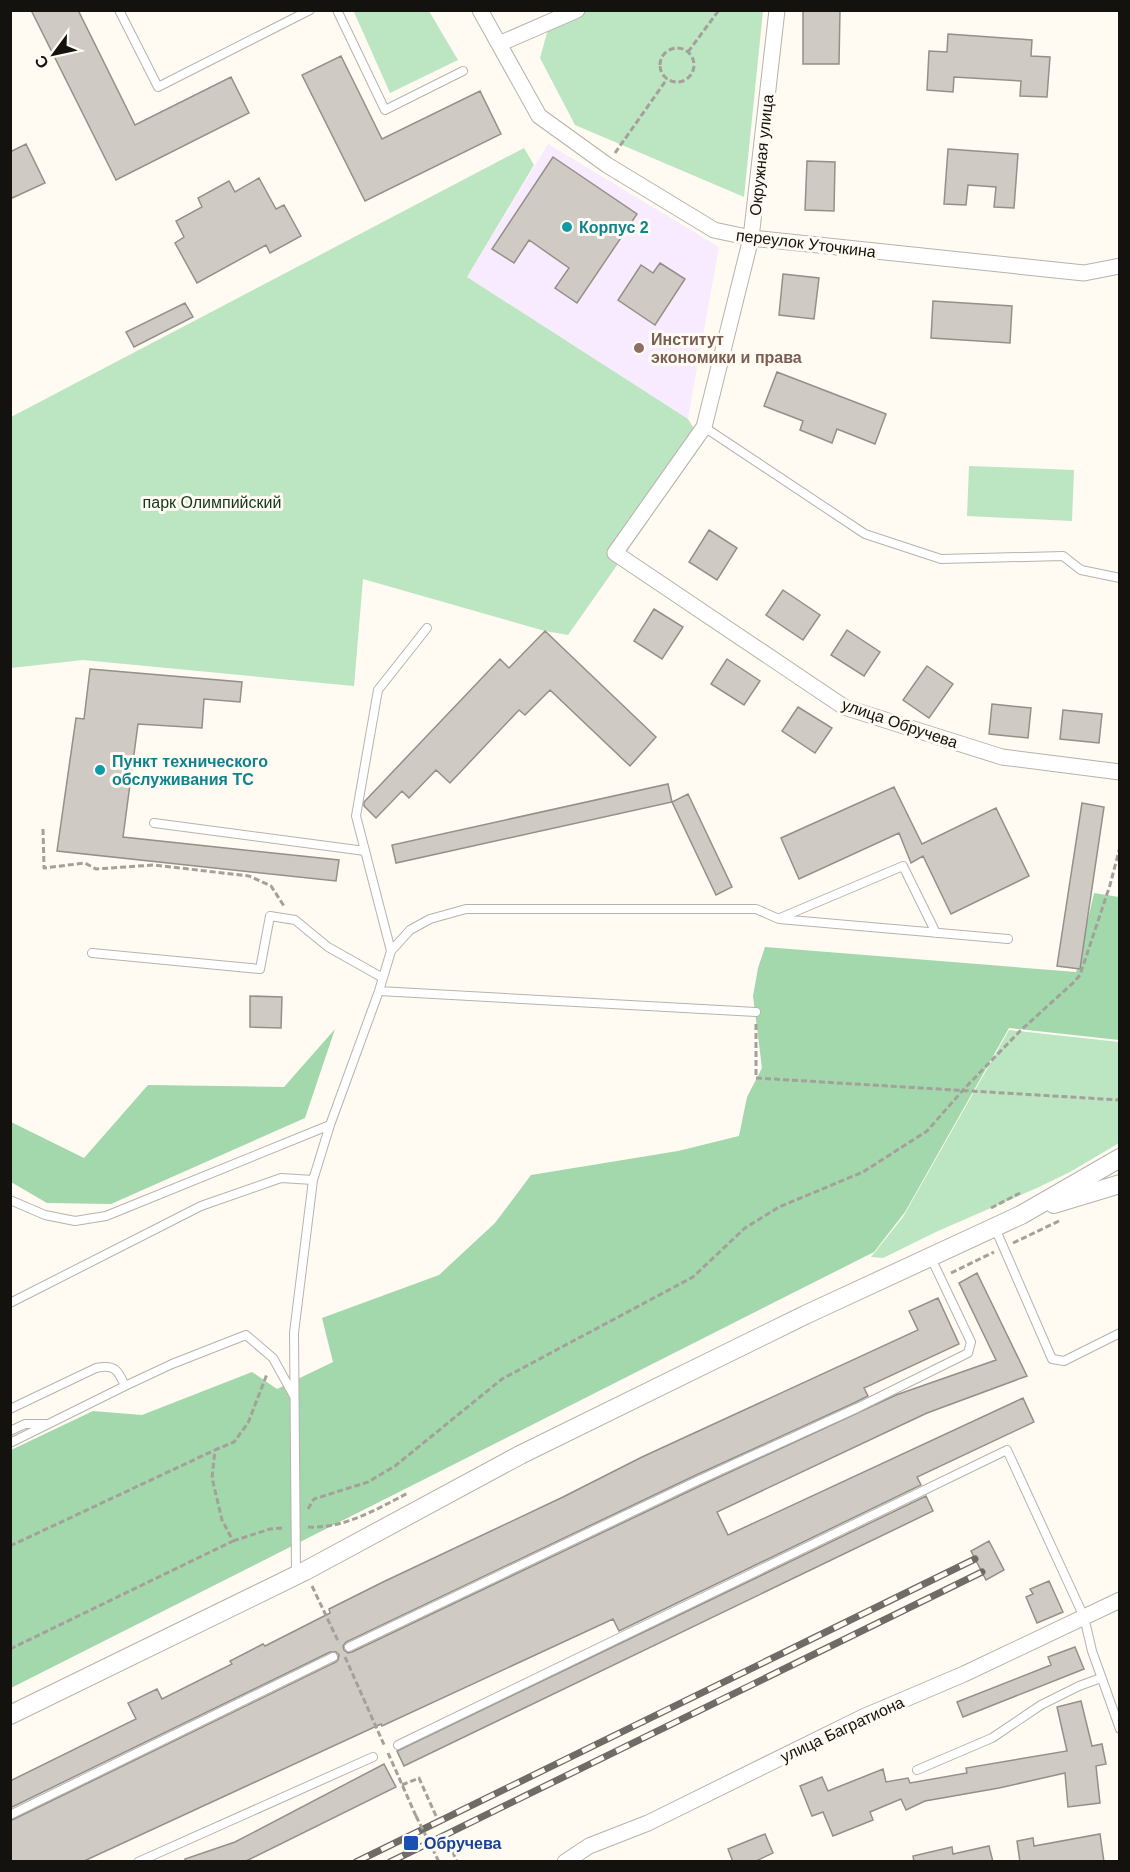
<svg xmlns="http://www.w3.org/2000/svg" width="1130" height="1872" font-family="Helvetica,sans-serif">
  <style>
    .education { fill: #f8ebff }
    .green { fill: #bce5c2 }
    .forest { fill: #a2d8ab }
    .building { fill: #cfcac3; stroke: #949089; stroke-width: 1.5 }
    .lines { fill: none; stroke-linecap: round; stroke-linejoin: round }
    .service-casing { stroke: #b7b3ac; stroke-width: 10 }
    .minor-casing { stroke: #b7b3ac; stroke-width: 17 }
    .tertiary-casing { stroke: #b7b3ac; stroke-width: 20 }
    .path { stroke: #a4a09a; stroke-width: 3; stroke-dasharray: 6 3; stroke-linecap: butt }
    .service { stroke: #fff; stroke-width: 8 }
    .minor { stroke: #fff; stroke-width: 15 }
    .tertiary { stroke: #fff; stroke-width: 18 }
    .rail-casing { stroke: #6f6c67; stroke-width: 7 }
    .rail { stroke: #fffaf2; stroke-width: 4.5; stroke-dasharray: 14; stroke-linecap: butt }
    .path-bridge { stroke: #a4a09a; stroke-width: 3; stroke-dasharray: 6 3; stroke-linecap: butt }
    .culture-dot { fill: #0f9aa8; stroke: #fffaf2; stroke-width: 2 }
    .education-dot { fill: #8d6e63; stroke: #fffaf2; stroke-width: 2 }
    .transit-dot { fill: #1a4fb4; stroke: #fffaf2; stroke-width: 2 }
    .labels { text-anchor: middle; stroke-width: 6; stroke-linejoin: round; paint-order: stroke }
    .street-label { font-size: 16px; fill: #13120f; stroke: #fffaf2 }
    .culture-label { font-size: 16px; font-weight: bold; fill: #0d838f; stroke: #fffaf2; text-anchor: start }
    .education-label { font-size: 16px; font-weight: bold; fill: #785e54; stroke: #fffaf2; text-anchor: start }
    .park-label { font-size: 16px; fill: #11381b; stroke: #fffaf2 }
    .transit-label { font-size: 16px; font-weight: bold; fill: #164399; stroke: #fffaf2; text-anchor: start }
  </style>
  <rect width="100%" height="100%" fill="#fffaf2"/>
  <path class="education" d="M548,144L719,247L688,419L467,277Z"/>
  <path class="green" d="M356,10L429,11L458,60L390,93L354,12Z
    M562,11H763L744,197L575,125L540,58L552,15Z
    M524,148L534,165L467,277L688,419L703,443L568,635L545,631L363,579L354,686L83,660L11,668V417Z
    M969,466L1074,470L1072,521L967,516Z
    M1009,1030L1119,1042V1143L1070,1172L1037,1188L938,1231L883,1258L871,1257L903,1217Z"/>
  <path class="forest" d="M1094,893L1119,897V1040L1009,1028L905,1212L874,1252L11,1688V1450L93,1411L142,1415L252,1372L277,1389L333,1362L322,1318L439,1275L495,1223L531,1175L678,1151L739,1136L747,1097L762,1068L753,996L758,968L765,947L1076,972Z
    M335,1029L305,1118L111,1204L47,1203L11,1182V1122L84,1158L148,1085L284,1087Z"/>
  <path class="building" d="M31,10H78L135,125L231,77L249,113L116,180Z
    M803,10H840L839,64H803Z
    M948,34L1032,40L1031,56L1050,57L1047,97L1020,96L1021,81L954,77L953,92L927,90L929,51L947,52Z
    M341,56L382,139L480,91L501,134L365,201L302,75Z
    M26,144L45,183L10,199V152Z
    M948,149L1018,154L1014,208L994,207L996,187L968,185L966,205L944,204Z
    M553,157L637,214L577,303L555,288L569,268L529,240L514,263L492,249Z
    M807,161L835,162L834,211L805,210Z
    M259,178L276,209L284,205L301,236L270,253L266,245L197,283L175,243L184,237L176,221L202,207L198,198L229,181L235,192Z
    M660,263L685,279L655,325L618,300L641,265L653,273Z
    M783,274L819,278L814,319L779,315Z
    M933,301L1012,306L1010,343L931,338Z
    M185,303L193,317L134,347L126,332Z
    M777,372L886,414L875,444L837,429L832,443L800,430L803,421L764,406Z
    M709,530L737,548L717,580L689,562Z
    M783,590L820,615L803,640L766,615Z
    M654,609L683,627L662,659L634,641Z
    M847,630L880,652L864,676L831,655Z
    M545,631L656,737L630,766L550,690L525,715L519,710L450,783L436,770L409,798L402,791L376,818L364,806V802L500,659L509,668Z
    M727,659L760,681L744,705L711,684Z
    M927,666L953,684L929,718L903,700Z
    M90,669L242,682L240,702L204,699L202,728L138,724L123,837L339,860L336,881L57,851L76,718L84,719Z
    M992,704L1031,708L1028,738L989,734Z
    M798,707L832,728L815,753L782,731Z
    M1063,710L1102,714L1099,743L1060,739Z
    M668,784L672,802L396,863L392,845Z
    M894,787L922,844L996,808L1029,876L951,914L923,856L911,863L899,833L799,879L781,838Z
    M688,794L732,887L716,895L672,802Z
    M1082,803L1104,807L1080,969L1057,966Z
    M250,996L282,997L281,1028L250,1027Z
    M977,1273L1027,1376L927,1413L717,1512L728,1535L1023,1398L1034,1422L917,1477L921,1485L619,1631L613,1619L382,1726L381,1724L82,1862H10V1821L336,1662L338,1660L339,1655L336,1652H330L10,1808V1781L136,1719L128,1703L157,1689L162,1699L232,1664L230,1661L263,1644L265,1646L330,1613L329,1609L383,1582L563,1497L642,1457L918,1330L909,1311L938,1298L959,1344L864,1388L868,1396L854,1403L694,1476L346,1642L343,1646L344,1650L348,1653L352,1652L700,1486L896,1395L996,1360L959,1283Z
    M926,1496L933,1511L404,1766L397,1751Z
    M989,1541L1004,1570L986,1580L971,1551Z
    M1049,1581L1063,1612L1037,1623L1026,1597L1033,1594L1030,1589Z
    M1075,1647L1084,1669L963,1717L957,1702L1051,1665L1048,1657Z
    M1081,1701L1092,1746L1102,1744L1106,1764L1096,1766L1100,1803L1068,1807L1065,1773L999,1788L925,1801L906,1810L901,1799L870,1812L873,1820L833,1836L823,1812L812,1816L800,1786L822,1777L828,1791L883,1769L886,1782L908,1778L910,1783L967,1773L966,1768L1067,1751L1057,1707Z
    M384,1764L396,1787L244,1862H185V1859L235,1842Z
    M765,1834L773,1853L754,1862H733L728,1849Z
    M1100,1834L1104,1862H1020L1017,1841L1033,1838L1034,1846Z
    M989,1846L993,1862H914L913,1856L952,1847L953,1854Z"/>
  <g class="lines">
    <defs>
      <path id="service" d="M119,10L158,87L310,10
        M337,10L385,110L463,71
        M704,427L865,534L941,559L1063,556L1081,570L1120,578
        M154,823L365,851
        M780,918L903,866L936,933
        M391,951L356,816L378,690L427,628
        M92,953L260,969L270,916L295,920L328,947L383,978
        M379,991L756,1012
        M10,1200L45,1215L75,1221L106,1216L330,1125
        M995,1228L1052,1359L1064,1361L1120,1333
        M10,1303L201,1206L281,1178L313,1180
        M10,1409L96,1368C115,1364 118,1370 125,1386L172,1364L246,1335L273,1358L294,1396
        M10,1431L25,1424H46
        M10,1443L125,1386
        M296,1574L294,1333L313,1180L330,1125L379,991L391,951L410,930L430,919L466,909H756L779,919L1008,939
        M349,1647L697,1481L857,1408L968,1353L971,1342L931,1258
        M398,1745L1007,1450L1084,1617L1092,1651L1120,1729
        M917,1770L992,1738L1041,1705L1079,1686L1101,1678
        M10,1815L333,1657
        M138,1862L373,1757"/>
      <path id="minor" d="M480,10L539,116L607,165L714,230L751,238L1084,273L1120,266
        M777,10L751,238L704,427L615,553L844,707L1002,757L1120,772
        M499,44L577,10
        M565,1862L589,1846L648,1823L863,1717L964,1674L1120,1600"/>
      <path id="tertiary" d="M1054,1204L1120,1184
        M10,1715L305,1571L520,1455L805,1315L1021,1215L1120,1158"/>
    </defs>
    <use href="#service" class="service-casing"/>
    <use href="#minor" class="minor-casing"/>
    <use href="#tertiary" class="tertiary-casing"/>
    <path class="path" d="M660 65a17 17 0 1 1 34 0a17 17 0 1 1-34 0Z
      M688,52L719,10
      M615,153L667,79
      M43,829L44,868L85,863L96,869L154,865L249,876L271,886L284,906
      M756,1024V1078L1120,1100
      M991,1208L1020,1193
      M1013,1243L1059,1221
      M951,1273L994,1252
      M308,1509L314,1499L368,1482L395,1466L502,1379L693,1277L745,1228L779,1207L863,1172L927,1131L964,1089L1020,1031L1074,982L1080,975L1110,885L1120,847
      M308,1527C344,1529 377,1509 408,1493
      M233,1541L270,1529L283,1528
      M10,1546L215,1450
      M312,1586L339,1643
      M10,1649L233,1541L222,1520L212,1478L215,1450L234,1442L248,1423L267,1374
      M345,1657L385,1747
      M388,1753L416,1816
      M402,1785L419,1778L436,1816
      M449,1843L457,1862"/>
    <use href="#service" class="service"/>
    <use href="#minor" class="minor"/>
    <use href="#tertiary" class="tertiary"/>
    <defs>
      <path id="rail" d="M356,1862L975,1559
        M390,1862L982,1572"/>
    </defs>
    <use href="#rail" class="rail-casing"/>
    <use href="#rail" class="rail"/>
    <path class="path-bridge" d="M416,1816L439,1862"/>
  </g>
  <g class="culture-dot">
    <circle cx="567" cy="227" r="6"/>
    <circle cx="100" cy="770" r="6"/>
  </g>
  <circle class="education-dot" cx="639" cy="348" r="6"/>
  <rect class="transit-dot" x="403" y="1835" width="16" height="16" rx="3"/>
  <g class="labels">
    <g class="street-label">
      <text transform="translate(761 155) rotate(-84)" y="6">Окружная улица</text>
      <text transform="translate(806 243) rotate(7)" y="6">переулок Уточкина</text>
      <text transform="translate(900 723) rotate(19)" y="6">улица Обручева</text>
      <text transform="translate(842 1729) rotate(-25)" y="6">улица Багратиона</text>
    </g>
    <g class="culture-label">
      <text x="579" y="233">Корпус 2</text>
      <text x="112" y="767">Пункт технического<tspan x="112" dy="18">обслуживания ТС</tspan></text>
    </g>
    <g class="education-label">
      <text x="651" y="345">Институт<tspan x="651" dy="18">экономики и права</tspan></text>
    </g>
    <g class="park-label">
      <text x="212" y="508">парк Олимпийский</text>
    </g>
    <g class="transit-label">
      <text x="424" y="1849">Обручева</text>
    </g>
  </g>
  <rect width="1130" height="1872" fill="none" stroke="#13120f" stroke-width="24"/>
  <g transform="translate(54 54) rotate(237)" stroke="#fffaf2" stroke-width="4.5" paint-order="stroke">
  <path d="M0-4.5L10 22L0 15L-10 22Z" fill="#13120f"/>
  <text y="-9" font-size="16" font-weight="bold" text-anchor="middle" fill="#13120f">С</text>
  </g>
</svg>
